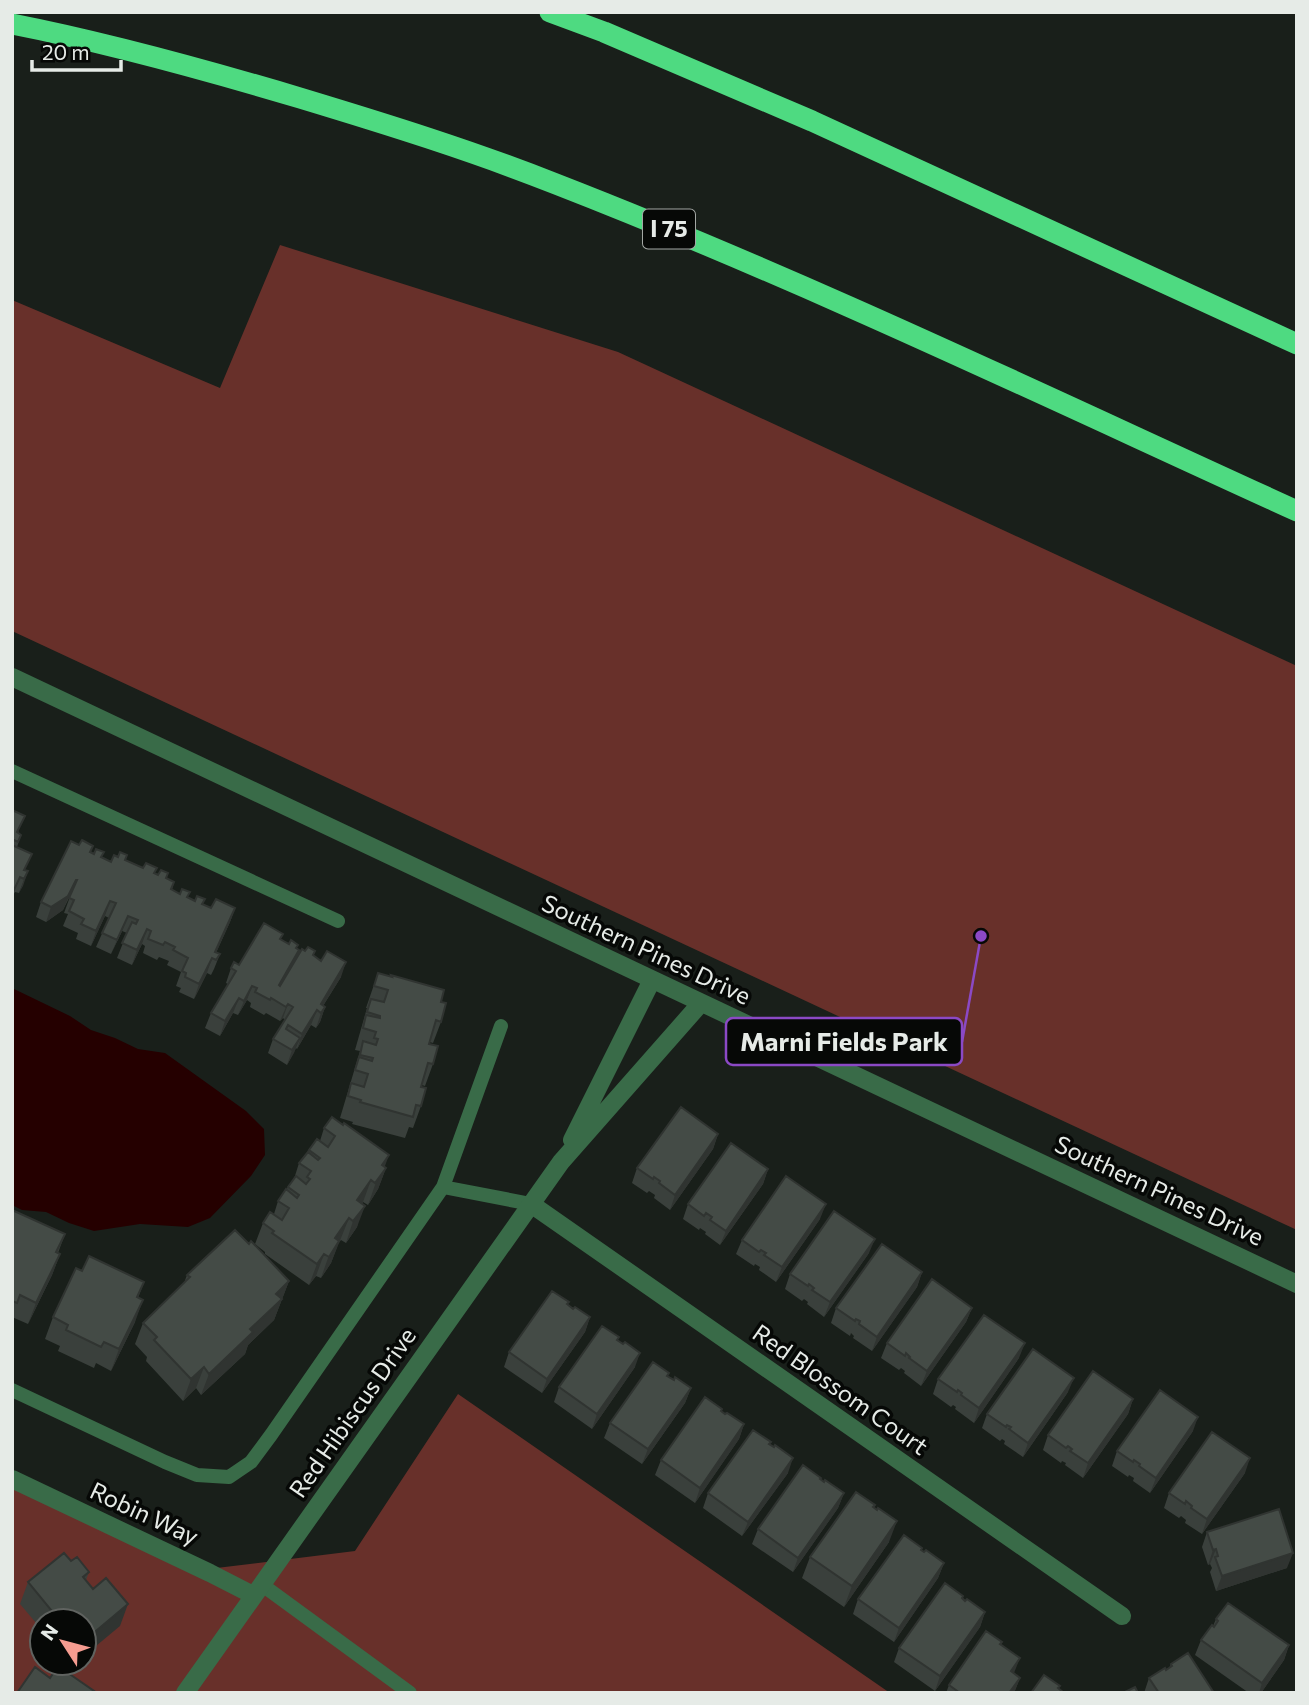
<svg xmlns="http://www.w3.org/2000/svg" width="1309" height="1705" font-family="Commissioner,sans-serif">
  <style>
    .green { fill: #68302a; fill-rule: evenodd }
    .water { fill: #250000 }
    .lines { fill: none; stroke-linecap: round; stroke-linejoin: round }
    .service { stroke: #396b48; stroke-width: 14 }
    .minor { stroke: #396b48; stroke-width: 18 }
    .motorway { stroke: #4eda81; stroke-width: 21 }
    .wall { fill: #3a403c }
    .shaded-wall { fill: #303431 }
    .building { fill: #444b46; stroke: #303431; stroke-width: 2 }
    .labels { text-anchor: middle; stroke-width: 7; stroke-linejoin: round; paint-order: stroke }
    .shield { fill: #060806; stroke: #a3a7a4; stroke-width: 2 }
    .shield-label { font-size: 23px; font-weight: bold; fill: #e6ebe7 }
    .street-label { font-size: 24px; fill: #e6ebe7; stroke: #060806 }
    .leader { fill: none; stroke: #8b49c5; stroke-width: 2.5 }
    .callout-dot { fill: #8b49c5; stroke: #060806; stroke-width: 2.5 }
    .callout { fill: #060806; stroke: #8b49c5; stroke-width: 2.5 }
    .callout-label { font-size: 26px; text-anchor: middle; font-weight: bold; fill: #e6ebe7 }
  </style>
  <rect width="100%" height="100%" fill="#191f1a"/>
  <path class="green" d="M280,245L618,352L1297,666V1230L12,631V300L220,388Z
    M458,1394L890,1693H12V1478L200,1570L355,1551ZM42,1621H84V1663H42Z"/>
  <path class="water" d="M12,988L70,1016L91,1030L115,1038L138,1049L165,1053L246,1111L264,1129L265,1155L251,1176L210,1218L188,1227L140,1224L94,1231L69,1223L46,1212L22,1210L12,1205Z"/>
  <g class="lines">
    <path class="service" d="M12,771L338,921
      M443,1187L531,1204
      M12,1390L165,1462L197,1475L229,1477L251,1462L271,1435L443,1187L501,1026
      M261,1584L410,1693"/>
    <path class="minor" d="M12,677L1297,1284
      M572,1140L652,980
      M531,1204L1122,1616
      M12,1479L210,1573L253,1595
      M185,1693L561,1162L701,1003"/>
    <path class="motorway" d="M550,12L604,32L812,121L1297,344
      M12,24C109,43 206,70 300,98C386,124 473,151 556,184C808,282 1051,399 1297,511"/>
  </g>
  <path class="wall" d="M12,810L19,833L21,835L17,847L25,870L28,871L19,893L15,892L12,897Z
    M90,852L111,862L126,860L155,873L174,882L172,890L211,908H235L230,922L216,953L220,954L214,969L211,975L207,973L194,999L179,992L181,988L176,986L181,972L167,965L169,961L159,957L157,960L143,953L145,946L142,944L132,965L117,958L127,933L122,931L111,954L96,947L109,918L105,916L91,946L76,939L78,933L63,926L68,914L64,913L71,894L63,910L46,922L36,917L41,902Z
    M281,939L289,944L298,945L296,948L299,950L296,958L313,955L341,977L323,1006L325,1007L320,1022L316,1028L311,1025L297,1049L296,1048L287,1065L268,1053L273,1039L285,1020L283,1018L280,1021L266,1013L264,1015L250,1007L251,1003L247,1000L238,1015L233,1013L220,1036L205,1028L211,1013L228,984L226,983L231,968L239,965Z
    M378,973L441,1002V1022L433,1043L430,1042L429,1044L433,1064L425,1086L422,1085L421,1106L413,1128L409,1127L405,1138L352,1124L353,1122L340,1118L360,1051L355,1050L367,1008H366Z
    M324,1128L386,1168L378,1189L368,1205L363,1202L362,1204L357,1227L346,1243L341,1240L338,1244L331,1263L321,1278L316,1276L309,1285L265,1254V1252L255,1244L263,1223L274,1214L278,1201L294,1179L299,1163L309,1150L320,1141Z
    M718,1134L713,1149L670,1210L654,1198L655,1195L649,1191L647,1193L632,1183L637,1168Z
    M768,1169L763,1184L720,1245L705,1234L706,1232L700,1228L699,1230L683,1219L688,1204Z
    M12,1210L65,1234L58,1253L60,1254L52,1275L28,1324L12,1317Z
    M820,1219L776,1282L759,1270L760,1267L755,1264L754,1266L736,1254L742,1240Z
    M249,1244L289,1281L274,1320L248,1345L245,1354L201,1395L196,1388L183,1401L146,1361L147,1357L135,1344L143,1323L184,1283L187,1275Z
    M869,1253L824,1317L807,1304L808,1302L804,1299L802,1301L785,1289L790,1274Z
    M82,1271L144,1282L138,1298L135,1322L111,1371L96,1363L94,1368L58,1351L60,1346L45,1339L53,1317Z
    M922,1272L917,1287L872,1351L853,1338L854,1336L851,1333L850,1336L831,1323L836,1308Z
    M568,1305L590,1317L585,1332L542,1393L504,1367L509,1352Z
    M972,1308L966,1322L921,1386L904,1373L905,1371L901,1368L899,1370L881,1358L887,1343Z
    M618,1340L635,1367L592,1429L554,1402L559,1387Z
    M1019,1358L974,1423L955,1409L956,1407L953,1405L951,1407L933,1394L938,1379Z
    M669,1373L668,1376L691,1388L685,1403L642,1464L604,1438L610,1423Z
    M1068,1392L1023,1457L1004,1444L1005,1441L1002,1439L1000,1441L982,1428L987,1414Z
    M1133,1399L1128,1414L1083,1478L1065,1465L1066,1463L1062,1461L1061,1463L1043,1450L1048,1435Z
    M725,1414L744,1424L739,1439L695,1503L655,1475L661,1460Z
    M1193,1431L1150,1493L1133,1481L1134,1478L1129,1475L1128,1477L1112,1466L1117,1451Z
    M770,1445L788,1473L742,1536L703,1508L708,1493Z
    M1245,1473L1202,1534L1185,1523L1186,1520L1181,1516L1179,1518L1164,1508L1169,1493Z
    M821,1480L844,1493L838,1508L793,1572L752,1544L758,1529Z
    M875,1505L874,1508L889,1542L844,1607L802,1578L810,1557Z
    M1207,1532L1287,1568L1216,1591L1210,1572L1212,1568L1210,1564L1208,1565L1202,1547Z
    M921,1550L944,1563L938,1578L894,1642L853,1614L858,1599Z
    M71,1561L89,1572L86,1580L120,1626L84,1621H42V1630L20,1604L28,1582Z
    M962,1598L985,1612L980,1627L935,1691L894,1662L899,1648Z
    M1216,1619L1289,1645L1284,1660L1261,1693H1249L1195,1655L1201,1640L1213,1626Z
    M1002,1642L1001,1645L1014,1674L1020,1678L1014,1693H946L949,1685Z
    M1171,1664L1214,1693H1144L1149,1678L1169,1668Z"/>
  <path class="shaded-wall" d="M28,871L23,886L19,893L24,879Z
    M76,880L63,910L46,922L51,907Z
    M110,901L105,916L91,946L96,931Z
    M235,908L230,922L213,959L215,952Z
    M128,916L122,931L111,954L117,940Z
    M147,929L142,944L132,965L137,950Z
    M299,950L294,965L273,1000L279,985Z
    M212,958L207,973L194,999L199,984Z
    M346,962L341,977L319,1012L321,1004Z
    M252,986L247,1000L238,1015L244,1001Z
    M239,998L233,1013L220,1036L225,1021Z
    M288,1004L283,1018L280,1021L286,1007Z
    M325,1007L320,1022L316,1028L321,1013Z
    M317,1010L311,1025L297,1049L302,1034Z
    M300,1038L294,1053L287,1065L292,1050Z
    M718,1134L713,1149L670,1210L675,1195Z
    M389,1155L382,1174L386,1168L378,1189L368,1205L382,1165Z
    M768,1169L763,1184L720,1245L726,1231Z
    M371,1180L363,1202L351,1219L357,1200Z
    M826,1204L820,1219L776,1282L782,1267Z
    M365,1206L357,1227L346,1243L353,1221Z
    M349,1218L331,1263L321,1278L335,1238Z
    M875,1239L869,1253L824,1317L830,1302Z
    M60,1254L52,1275L28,1324L36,1303Z
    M324,1254L316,1276L309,1285L317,1264Z
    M922,1272L917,1287L872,1351L877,1337Z
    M289,1281L274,1320L248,1345L245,1354L201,1395L209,1374L250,1329L276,1294Z
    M143,1300L135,1322L111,1371L119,1349Z
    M972,1308L966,1322L921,1386L927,1371Z
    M590,1317L585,1332L542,1393L547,1379Z
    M1025,1343L1019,1358L974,1423L979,1408Z
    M640,1353L635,1367L592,1429L597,1414Z
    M204,1367L196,1388L183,1401L191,1379Z
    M1074,1378L1068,1392L1023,1457L1028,1443Z
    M691,1388L685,1403L642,1464L648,1449Z
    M1133,1399L1128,1414L1083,1478L1088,1463Z
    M1198,1417L1193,1431L1150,1493L1156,1478Z
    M744,1424L739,1439L695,1503L700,1488Z
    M793,1458L788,1473L742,1536L748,1522Z
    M1250,1458L1245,1473L1202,1534L1207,1519Z
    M844,1493L838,1508L793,1572L798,1558Z
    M897,1521L889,1542L844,1607L852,1586Z
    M1216,1549L1210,1564L1208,1565L1213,1550Z
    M1293,1553L1287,1568L1216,1591L1222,1576Z
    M944,1563L938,1578L894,1642L899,1628Z
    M128,1604L120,1626L84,1656V1641Z
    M985,1612L980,1627L935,1691L940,1676Z
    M1289,1645L1284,1660L1261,1693H1259L1262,1683Z
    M1020,1658L1014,1673L1005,1686L1011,1671Z
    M1020,1678L1014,1693H1009Z"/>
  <path class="building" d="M12,810L25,816L17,832L21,835L18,842L14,840L12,843Z
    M82,840L93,846L90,852L94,854L96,849L104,852L101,857L111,862L114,855L118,857L120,852L127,855L125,860L143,868L146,863L157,868L154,873L158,875L161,870L168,873L166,878L174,882L171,889L180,894L182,889L190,892L187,897L195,901L197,896L205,899L202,904L211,908L216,899L235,908L215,952L220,954L216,960L212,958L199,984L185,977L186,973L182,971L188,958L173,950L175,947L165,942L163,945L148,939L151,931L147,929L137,950L122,943L132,922L136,924L138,920L128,916L117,940L102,933L116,903L110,901L96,931L81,924L84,919L69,911L74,900L69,898L77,880H76L68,896L51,907L41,902L71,841L79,845Z
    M12,845L32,854L24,870L28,871L24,879L20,877L12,894Z
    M264,923L283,934L280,939L289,944L291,940L298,945L296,948L299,950L279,985L280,986L302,949L305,951L308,947L315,951L313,955L321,961L327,951L346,962L321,1004L325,1007L321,1013L317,1010L302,1034L288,1025L286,1029L300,1038L292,1050L273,1039L293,1007L288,1004L286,1007L271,998L270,1000L255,992L257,988L252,986L244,1001L239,998L225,1021L211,1013L236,971L231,968L234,962L239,965Z
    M378,973L392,977L391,975L444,990L441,1002L446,1003L441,1022L436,1020L429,1044L438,1046L433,1064L428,1063L421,1087L426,1088L421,1106L416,1105L413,1117L360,1102L361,1100L348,1096L351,1083L364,1087L368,1074L355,1070L359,1057L372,1061L373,1058L360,1055L363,1041L376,1045L378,1039L374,1038L376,1032L363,1028L366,1015L380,1018V1016L367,1012L371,999L384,1002L388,990L374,986Z
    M681,1107L718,1134L675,1195L659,1183L660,1181L654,1177L653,1179L637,1168Z
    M332,1117L343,1125L344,1123L389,1155L382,1165L386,1168L375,1183L371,1180L357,1200L365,1206L353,1221L349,1218L335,1238L339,1241L329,1257L324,1254L317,1264L272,1233L274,1231L263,1223L270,1212L282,1220L289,1208L278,1201L286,1189L297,1198L299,1195L288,1187L296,1176L306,1184L310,1179L307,1177L311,1171L299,1163L308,1152L318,1160L320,1158L309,1150L317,1139L328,1147L335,1136L324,1128Z
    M731,1143L768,1169L726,1231L710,1220L712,1217L706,1213L704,1216L688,1204Z
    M786,1176L826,1204L782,1267L764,1255L766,1253L761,1250L759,1252L742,1240Z
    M12,1210L65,1234L56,1252L60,1254L36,1303L20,1295L17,1303L12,1301Z
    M834,1211L875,1239L830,1302L812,1290L814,1288L809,1284L808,1286L790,1274Z
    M235,1230L249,1244L251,1241L289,1281L276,1294L282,1299L250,1329L253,1332L209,1374L204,1367L191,1379L154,1340L157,1337L143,1323L190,1277L187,1275Z
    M882,1244L922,1272L877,1337L859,1324L860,1321L856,1319L855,1321L836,1308Z
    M89,1256L144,1282L137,1297L143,1300L119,1349L104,1342L101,1347L66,1330L68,1325L53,1317L76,1268L82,1271Z
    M932,1279L972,1308L927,1371L909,1358L910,1357L906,1353L905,1356L887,1343Z
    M552,1291L569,1302L567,1304L573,1309L575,1307L590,1317L547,1379L509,1352Z
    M984,1315L1025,1343L979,1408L961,1395L962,1393L958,1390L957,1392L938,1379Z
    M602,1326L619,1337L617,1340L623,1344L625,1342L640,1353L597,1414L559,1387Z
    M1033,1349L1074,1378L1028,1443L1009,1429L1011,1427L1007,1425L1006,1427L987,1414Z
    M653,1362L669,1373L667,1376L674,1380L675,1377L691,1388L648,1449L610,1423Z
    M1093,1371L1133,1399L1088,1463L1070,1451L1072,1449L1068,1446L1066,1448L1048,1435Z
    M1160,1390L1198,1417L1156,1478L1139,1466L1140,1464L1134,1460L1133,1462L1117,1451Z
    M705,1397L722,1409L721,1411L725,1414L727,1413L744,1424L700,1488L661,1460Z
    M753,1430L771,1442L769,1444L774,1447L775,1445L793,1458L748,1522L708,1493Z
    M1212,1432L1250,1458L1207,1519L1191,1508L1192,1506L1186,1501L1185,1504L1169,1493Z
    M803,1465L821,1478L820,1479L824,1482L825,1480L844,1493L798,1558L758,1529Z
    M856,1492L875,1505L873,1507L877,1510L878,1508L897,1521L852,1586L810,1557Z
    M1279,1509L1293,1553L1222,1576L1215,1557L1218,1556L1216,1549L1213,1550L1207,1532Z
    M904,1535L922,1548L921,1550L924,1552L926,1550L944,1563L899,1628L858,1599Z
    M64,1553L71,1561L77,1557L89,1572L83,1577L93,1589L106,1578L128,1604L84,1641V1621H60L28,1582Z
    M945,1583L963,1596L962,1598L965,1601L967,1599L985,1612L940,1676L899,1648Z
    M1228,1603L1289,1645L1262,1683L1201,1640L1212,1625L1214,1627L1218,1621L1216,1619Z
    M986,1631L1002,1642L1000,1644L1020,1658L1011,1671L1020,1678L1009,1693H960L949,1685Z
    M1188,1653L1214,1693H1159L1149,1678L1165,1668L1166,1670L1172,1666L1171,1664Z
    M58,1666L94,1691L92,1693H17L35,1667L50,1678Z
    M1044,1675L1060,1686L1058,1688L1064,1693H1031Z
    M1135,1687L1138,1693H1123Z"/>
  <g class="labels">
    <rect class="shield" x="643" y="209.5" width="52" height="39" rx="5"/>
    <g class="shield-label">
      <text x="669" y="237">I 75</text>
    </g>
    <g class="street-label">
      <text transform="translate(646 950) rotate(25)" y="8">Southern Pines Drive</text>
      <text transform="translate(1159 1191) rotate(25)" y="8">Southern Pines Drive</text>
      <text transform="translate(840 1390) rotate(35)" y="8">Red Blossom Court</text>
      <text transform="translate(353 1413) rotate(-55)" y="8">Red Hibiscus Drive</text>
      <text transform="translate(144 1514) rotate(25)" y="8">Robin Way</text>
    </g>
  </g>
  <path class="leader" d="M981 936L962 1042"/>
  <circle class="callout-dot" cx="981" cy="936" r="7"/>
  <rect class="callout" x="726" y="1018" width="236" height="47" rx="7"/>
  <g class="callout-label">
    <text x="844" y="1051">Marni Fields Park</text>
  </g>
  <rect width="1309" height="1705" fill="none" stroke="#e6ebe7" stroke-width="28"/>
  <g transform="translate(63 1642) rotate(306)"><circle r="33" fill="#060806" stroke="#606360" stroke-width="2"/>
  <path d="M0-5L12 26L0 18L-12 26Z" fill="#f59c90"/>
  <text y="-10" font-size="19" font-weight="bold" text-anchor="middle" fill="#e6ebe7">N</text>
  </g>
  <path d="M32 60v10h89v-10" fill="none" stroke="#e6ebe7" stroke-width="3.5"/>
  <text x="42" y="60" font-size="21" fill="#e6ebe7" stroke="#060806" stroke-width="5" paint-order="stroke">20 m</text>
</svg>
